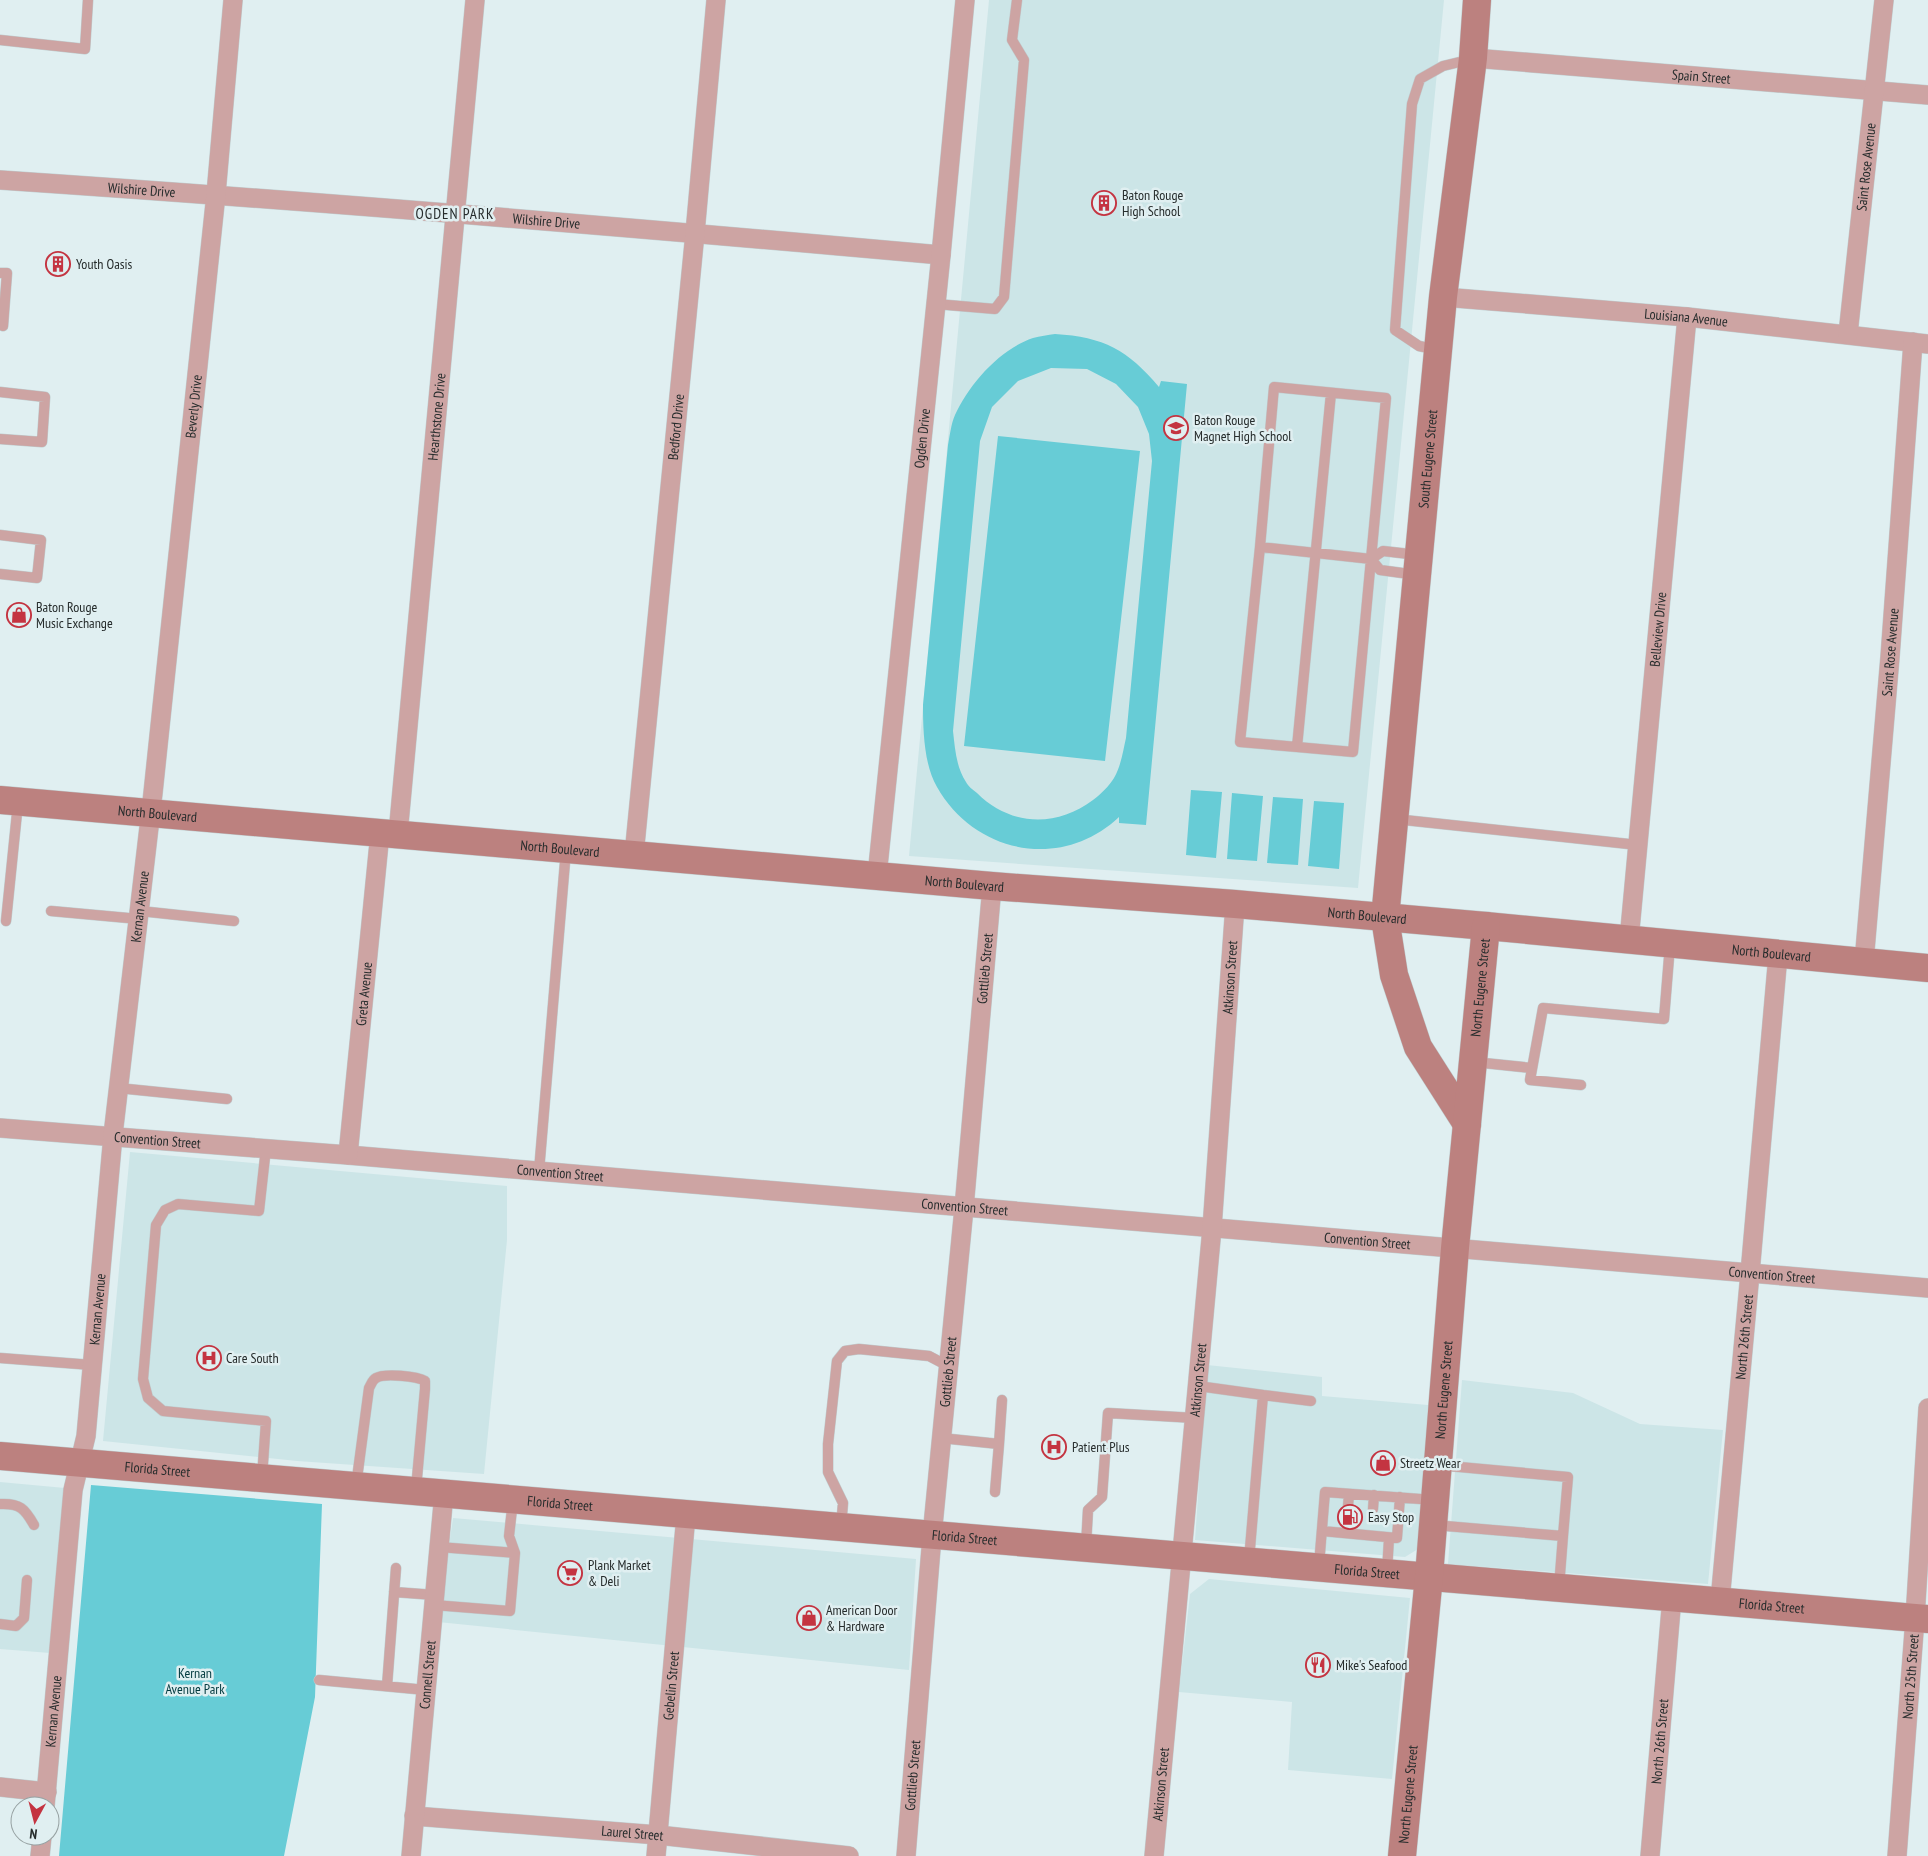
<svg xmlns="http://www.w3.org/2000/svg" width="1928" height="1856" font-family="'PT Sans Narrow',sans-serif">
  <style>
    .built { fill: #cce5e7 }
    .green { fill: #67ccd6; fill-rule: evenodd }
    .lines { fill: none; stroke-linecap: round; stroke-linejoin: round }
    .lane-casing { stroke: #bfccce; stroke-width: 11 }
    .street-casing { stroke: #bfccce; stroke-width: 20 }
    .secondary-casing { stroke: #bfccce; stroke-width: 29 }
    .lane { stroke: #cda4a3; stroke-width: 10 }
    .street { stroke: #cda4a3; stroke-width: 19 }
    .secondary { stroke: #bc817f; stroke-width: 28 }
    .labels { text-anchor: middle; stroke-width: 5; stroke-linejoin: round; paint-order: stroke }
    .street-label { font-size: 14px; fill: #262c2c; stroke: #e0eff1 }
    .poi-label { font-size: 14px; fill: #262c2c; stroke: #e0eff1; text-anchor: start }
    .park-label { font-size: 14px; fill: #00393e; stroke: #e0eff1 }
    .neighbourhood-label { font-size: 15px; letter-spacing: 1px; fill: #262c2c; stroke: #e0eff1 }
  </style>
  <rect width="100%" height="100%" fill="#e0eff1"/>
  <path class="built" d="M989,0H1444L1358,888L909,856Z
    M130,1152L507,1186V1240L484,1474L297,1461L103,1441Z
    M1207,1365L1322,1377V1396L1428,1405L1418,1549L1405,1557L1195,1540Z
    M1462,1380L1573,1393L1640,1424L1723,1430L1708,1584L1448,1564Z
    M0,1482L65,1488L50,1653L0,1649Z
    M453,1518L916,1559L909,1670L438,1622Z
    M1209,1579L1410,1598L1392,1779L1288,1770L1292,1702L1179,1692L1190,1594Z"/>
  <path class="green" d="M1055,334C1104,337 1128,350 1159,387L1161,381L1187,384L1146,825L1119,823V817C1062,871 975,854 937,787C924,765 923,730 923,705L948,445C950,435 951,424 955,415C969,384 1000,349 1033,338C1040,336 1048,335 1055,334ZM1051,368L1087,369L1116,384L1138,407L1149,434L1152,461L1126,738C1123,751 1121,766 1114,778C1109,786 1101,794 1093,800C1056,828 1010,826 977,793C973,790 968,786 966,782C956,767 955,748 953,731L980,441L992,407L1018,381Z
    M998,436L1140,451L1105,761L964,746Z
    M1191,790L1222,792L1216,858L1186,855Z
    M1232,793L1263,796L1257,861L1227,859Z
    M1273,797L1303,799L1298,865L1267,863Z
    M1314,801L1344,803L1339,869L1308,866Z
    M91,1485L322,1504L315,1697L284,1856H59Z"/>
  <g class="lines">
    <defs>
      <path id="lane" d="M0,40L85,49L88,0
        M0,273H7L3,326
        M936,304L995,309L1004,297L1024,60L1012,40L1017,0
        M1438,350L1419,346L1395,330L1412,104L1420,79L1443,66L1472,59
        M0,392L45,397L42,442L0,439
        M1331,393L1297,747L1353,752L1386,398L1274,387L1260,547L1371,559
        M0,535L41,540L37,578L0,574
        M1260,547L1240,742L1297,747
        M1417,575L1380,570L1371,559L1383,551L1418,555
        M1395,819L1638,845
        M51,911L139,919
        M140,911L234,921
        M6,921L18,803
        M1474,1062L1532,1068
        M1581,1085L1530,1080L1543,1008L1664,1019L1670,945
        M118,1088L227,1099
        M539,1171L566,850
        M0,1358L92,1365
        M1198,1386L1263,1395
        M941,1438L999,1444L995,1492
        M999,1444L1002,1400
        M262,1477L266,1421L163,1411L148,1398L143,1379L156,1225L165,1210L178,1204L259,1211L266,1148
        M356,1486L369,1388C371,1385 372,1380 376,1378C384,1373 417,1376 425,1381V1389L416,1489
        M513,1500L509,1536L515,1553
        M0,1504C20,1503 25,1509 34,1525
        M1348,1506L1349,1494
        M1373,1509L1374,1495
        M1434,1525L1563,1536L1568,1477L1438,1465
        M841,1527L843,1503L828,1472V1444L837,1361L845,1351L859,1349L929,1356L948,1366
        M1322,1531L1397,1538L1400,1497
        M1086,1546L1088,1510L1102,1497L1108,1413L1195,1418
        M1249,1560L1263,1395L1311,1401
        M1319,1565L1325,1492L1434,1500
        M1387,1572L1389,1538
        M1559,1587L1563,1536
        M394,1592L435,1595
        M434,1605L510,1611L515,1553L439,1547
        M0,1624L16,1626L24,1618L27,1580
        M319,1680L426,1690
        M387,1686L396,1568"/>
      <g id="street">
        <path id="s1" d="M1473,58L1928,95"/>
        <path id="s2" d="M0,180C314,201 628,227 941,255"/>
        <path id="s3" d="M1443,297L1687,317L1928,344"/>
        <path id="s4" d="M1848,334L1884,0"/>
        <path id="s5" d="M398,834L475,0"/>
        <path id="s6" d="M634,855L695,233L716,0"/>
        <path id="s7" d="M877,876L941,255L965,0"/>
        <path id="s8" d="M1629,940L1687,317"/>
        <path id="s9" d="M1864,962L1890,657L1913,342"/>
        <path id="s10" d="M0,1128L348,1155L1928,1288"/>
        <path id="s11" d="M348,1155L380,833"/>
        <path id="s12" d="M1720,1601L1750,1273L1778,955"/>
        <path d="M0,1787L47,1792"/>
        <path id="s13" d="M45,1806L73,1490L86,1436L113,1135L153,793L216,194L233,0"/>
        <path id="s14" d="M414,1816L658,1835L849,1856"/>
        <path d="M40,1856L42,1836"/>
        <path id="s15" d="M411,1856L444,1493"/>
        <path id="s16" d="M656,1856L686,1515"/>
        <path id="s17" d="M906,1856L932,1536L964,1208L992,886"/>
        <path id="s18" d="M1154,1856L1212,1228L1235,904"/>
        <path id="s19" d="M1650,1856L1672,1597"/>
        <path id="s20" d="M1897,1856L1915,1618L1928,1408"/>
      </g>
      <g id="secondary">
        <path id="s21" d="M0,800L992,886L1235,904L1486,926L1928,968"/>
        <path id="s22" d="M1467,1124L1418,1047L1394,975L1385,918L1443,297L1473,58L1477,0"/>
        <path id="s23" d="M0,1456L1928,1619"/>
        <path id="s24" d="M1402,1856L1429,1576L1455,1248L1486,926"/>
      </g>
    </defs>
    <use href="#lane" class="lane-casing"/>
    <use href="#street" class="street-casing"/>
    <use href="#secondary" class="secondary-casing"/>
    <use href="#lane" class="lane"/>
    <use href="#street" class="street"/>
    <use href="#secondary" class="secondary"/>
  </g>
  <defs>
    <symbol id="building-ring" viewBox="-11 -11 22 22"><circle r="9.5" fill="#e0eff1" stroke="#c43441" stroke-width="1.5"/><path d="M-4-6H4V6H1V3H-1V6H-4ZM-2.5-4.3h1.7v1.8h-1.7ZM.8-4.3h1.7v1.8H.8ZM-2.5-1h1.7V.8h-1.7ZM.8-1h1.7V.8H.8Z" fill="#c43441"/></symbol>
    <symbol id="school-ring" viewBox="-11 -11 22 22"><circle r="9.5" fill="#e0eff1" stroke="#c43441" stroke-width="1.5"/><path d="M0-5L7-2L0 1L-7-2ZM-4 1L0 2.5L4 1V4Q0 6-4 4Z" fill="#c43441"/></symbol>
    <symbol id="shop-ring" viewBox="-11 -11 22 22"><circle r="9.5" fill="#e0eff1" stroke="#c43441" stroke-width="1.5"/><path d="M-5-2.5h2.3a2.7 3.5 0 0 1 5.4 0H5L5.5 6h-11ZM-1.5-2.5h3a1.5 2.3 0 0 0-3 0Z" fill="#c43441"/></symbol>
    <symbol id="hospital-ring" viewBox="-11 -11 22 22"><circle r="9.5" fill="#e0eff1" stroke="#c43441" stroke-width="1.5"/><path d="M-5-5h3v3.5h4V-5h3V5h-3V1.5h-4V5h-3Z" fill="#c43441"/></symbol>
    <symbol id="fuel-ring" viewBox="-11 -11 22 22"><circle r="9.5" fill="#e0eff1" stroke="#c43441" stroke-width="1.5"/><path d="M-5.5-6h7V0h2V4h1.3V-2.5L3-4.5l.8-.8L6-3V5H2.5V1h-1V6h-7ZM-4.2-4.7v3.2H.2V-4.7Z" fill="#c43441"/></symbol>
    <symbol id="supermarket-ring" viewBox="-11 -11 22 22"><circle r="9.5" fill="#e0eff1" stroke="#c43441" stroke-width="1.5"/><path d="M-6-5.5h2.5l.6 2H6L4.5 2H-2.5L-4.4-4H-6ZM-1.5 3.2a1.3 1.3 0 1 0 .1 0ZM3 3.2a1.3 1.3 0 1 0 .1 0Z" fill="#c43441"/></symbol>
    <symbol id="restaurant-ring" viewBox="-11 -11 22 22"><circle r="9.5" fill="#e0eff1" stroke="#c43441" stroke-width="1.5"/><path d="M-5-6h1v4h1v-4h1v4h1v-4h1v5L-1.5 .5V6h-2V.5L-5-1ZM5-6V6H3V1.5H1.5Q1.5-4 5-6Z" fill="#c43441"/></symbol>
  </defs>
  <g fill-rule="evenodd">
    <use href="#building-ring" x="1090" y="189" width="28" height="28"/>
    <use href="#building-ring" x="44" y="250" width="28" height="28"/>
    <use href="#school-ring" x="1162" y="414" width="28" height="28"/>
    <use href="#shop-ring" x="5" y="601" width="28" height="28"/>
    <use href="#hospital-ring" x="195" y="1344" width="28" height="28"/>
    <use href="#hospital-ring" x="1040" y="1433" width="28" height="28"/>
    <use href="#shop-ring" x="1369" y="1449" width="28" height="28"/>
    <use href="#fuel-ring" x="1336" y="1503" width="28" height="28"/>
    <use href="#supermarket-ring" x="556" y="1559" width="28" height="28"/>
    <use href="#shop-ring" x="795" y="1604" width="28" height="28"/>
    <use href="#restaurant-ring" x="1304" y="1651" width="28" height="28"/>
  </g>
  <g class="labels">
    <g class="street-label">
      <text dy="5" stroke="none"><textPath href="#s1" startOffset="229">Spain Street</textPath></text>
      <text dy="5" stroke="none"><textPath href="#s4" startOffset="168">Saint Rose Avenue</textPath></text>
      <text dy="5" stroke="none"><textPath href="#s2" startOffset="142">Wilshire Drive</textPath></text>
      <text dy="5" stroke="none"><textPath href="#s2" startOffset="548">Wilshire Drive</textPath></text>
      <text dy="5" stroke="none"><textPath href="#s3" startOffset="244">Louisiana Avenue</textPath></text>
      <text dy="5" stroke="none"><textPath href="#s13" startOffset="1408">Beverly Drive</textPath></text>
      <text dy="5" stroke="none"><textPath href="#s5" startOffset="419">Hearthstone Drive</textPath></text>
      <text dy="5" stroke="none"><textPath href="#s6" startOffset="430">Bedford Drive</textPath></text>
      <text dy="5" stroke="none"><textPath href="#s7" startOffset="440">Ogden Drive</textPath></text>
      <text dy="5" stroke="none"><textPath href="#s22" startOffset="686">South Eugene Street</textPath></text>
      <text dy="5" stroke="none"><textPath href="#s8" startOffset="312">Belleview Drive</textPath></text>
      <text dy="5" stroke="none"><textPath href="#s9" startOffset="311">Saint Rose Avenue</textPath></text>
      <text dy="5" stroke="none"><textPath href="#s21" startOffset="158">North Boulevard</textPath></text>
      <text dy="5" stroke="none"><textPath href="#s21" startOffset="562">North Boulevard</textPath></text>
      <text dy="5" stroke="none"><textPath href="#s21" startOffset="968">North Boulevard</textPath></text>
      <text dy="5" stroke="none"><textPath href="#s13" startOffset="905">Kernan Avenue</textPath></text>
      <text dy="5" stroke="none"><textPath href="#s21" startOffset="1372">North Boulevard</textPath></text>
      <text dy="5" stroke="none"><textPath href="#s21" startOffset="1778">North Boulevard</textPath></text>
      <text dy="5" stroke="none"><textPath href="#s17" startOffset="891">Gottlieb Street</textPath></text>
      <text dy="5" stroke="none"><textPath href="#s18" startOffset="882">Atkinson Street</textPath></text>
      <text dy="5" stroke="none"><textPath href="#s24" startOffset="872">North Eugene Street</textPath></text>
      <text dy="5" stroke="none"><textPath href="#s11" startOffset="162">Greta Avenue</textPath></text>
      <text dy="5" stroke="none"><textPath href="#s10" startOffset="158">Convention Street</textPath></text>
      <text dy="5" stroke="none"><textPath href="#s10" startOffset="562">Convention Street</textPath></text>
      <text dy="5" stroke="none"><textPath href="#s10" startOffset="968">Convention Street</textPath></text>
      <text dy="5" stroke="none"><textPath href="#s10" startOffset="1372">Convention Street</textPath></text>
      <text dy="5" stroke="none"><textPath href="#s10" startOffset="1778">Convention Street</textPath></text>
      <text dy="5" stroke="none"><textPath href="#s13" startOffset="500">Kernan Avenue</textPath></text>
      <text dy="5" stroke="none"><textPath href="#s12" startOffset="265">North 26th Street</textPath></text>
      <text dy="5" stroke="none"><textPath href="#s17" startOffset="486">Gottlieb Street</textPath></text>
      <text dy="5" stroke="none"><textPath href="#s18" startOffset="478">Atkinson Street</textPath></text>
      <text dy="5" stroke="none"><textPath href="#s24" startOffset="468">North Eugene Street</textPath></text>
      <text dy="5" stroke="none"><textPath href="#s23" startOffset="158">Florida Street</textPath></text>
      <text dy="5" stroke="none"><textPath href="#s23" startOffset="562">Florida Street</textPath></text>
      <text dy="5" stroke="none"><textPath href="#s23" startOffset="968">Florida Street</textPath></text>
      <text dy="5" stroke="none"><textPath href="#s23" startOffset="1372">Florida Street</textPath></text>
      <text dy="5" stroke="none"><textPath href="#s23" startOffset="1778">Florida Street</textPath></text>
      <text dy="5" stroke="none"><textPath href="#s15" startOffset="182">Connell Street</textPath></text>
      <text dy="5" stroke="none"><textPath href="#s20" startOffset="180">North 25th Street</textPath></text>
      <text dy="5" stroke="none"><textPath href="#s16" startOffset="171">Gebelin Street</textPath></text>
      <text dy="5" stroke="none"><textPath href="#s13" startOffset="95">Kernan Avenue</textPath></text>
      <text dy="5" stroke="none"><textPath href="#s19" startOffset="115">North 26th Street</textPath></text>
      <text dy="5" stroke="none"><textPath href="#s17" startOffset="81">Gottlieb Street</textPath></text>
      <text dy="5" stroke="none"><textPath href="#s18" startOffset="72">Atkinson Street</textPath></text>
      <text dy="5" stroke="none"><textPath href="#s24" startOffset="62">North Eugene Street</textPath></text>
      <text dy="5" stroke="none"><textPath href="#s14" startOffset="219">Laurel Street</textPath></text>
    </g>
    <g class="poi-label">
      <text x="1122" y="200">Baton Rouge<tspan x="1122" dy="16">High School</tspan></text>
      <text x="76" y="269">Youth Oasis</text>
      <text x="1194" y="425">Baton Rouge<tspan x="1194" dy="16">Magnet High School</tspan></text>
      <text x="36" y="612">Baton Rouge<tspan x="36" dy="16">Music Exchange</tspan></text>
      <text x="226" y="1363">Care South</text>
      <text x="1072" y="1452">Patient Plus</text>
      <text x="1400" y="1468">Streetz Wear</text>
      <text x="1368" y="1522">Easy Stop</text>
      <text x="588" y="1570">Plank Market<tspan x="588" dy="16">&amp; Deli</tspan></text>
      <text x="826" y="1615">American Door<tspan x="826" dy="16">&amp; Hardware</tspan></text>
      <text x="1336" y="1670">Mike's Seafood</text>
    </g>
    <g class="park-label">
      <text x="195" y="1678">Kernan<tspan x="195" dy="16">Avenue Park</tspan></text>
    </g>
    <g class="neighbourhood-label">
      <text x="455" y="219">OGDEN PARK</text>
    </g>
  </g>
  <g transform="translate(35 1821) rotate(187)"><circle r="24" fill="#e0eff1" stroke="#96a1a2"/>
  <path d="M0-4L9 19L0 12L-9 19Z" fill="#c43441"/>
  <text y="-8" font-size="14" font-weight="bold" text-anchor="middle" fill="#262c2c">N</text>
  </g>
</svg>
